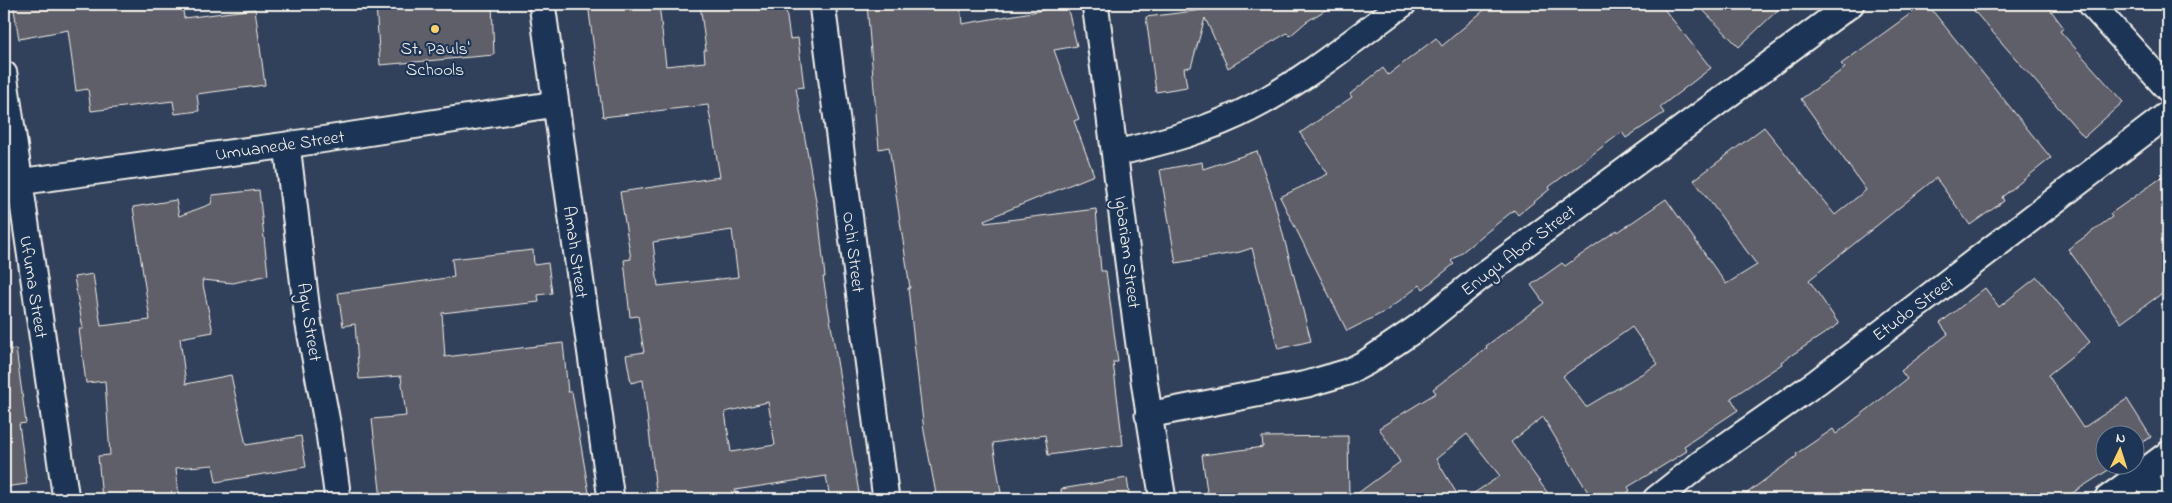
<svg xmlns="http://www.w3.org/2000/svg" width="2172" height="503" font-family="'Indie Flower',sans-serif">
  <style>
    .building { fill: #5f5e69; stroke: #f4f1e8; fill-rule: evenodd }
    .lines { fill: none; stroke-linecap: round; stroke-linejoin: round }
    .street-casing { stroke: #f4f1e8; stroke-width: 29 }
    .street { stroke: #1d3557; stroke-width: 25 }
    .poi-dot { fill: #ffd166; stroke: #1d3557; stroke-width: 2 }
    .labels { text-anchor: middle; stroke-width: 4.5; stroke-linejoin: round; paint-order: stroke }
    .poi-label { font-size: 18px; fill: #f4f1e8; stroke: #1d3557 }
    .street-label { font-size: 18px; fill: #f4f1e8; stroke: #1d3557 }
  </style>
  <rect width="100%" height="100%" fill="#31415c"/>
  <filter id="ink" filterUnits="userSpaceOnUse"><feTurbulence type="fractalNoise" baseFrequency=".02" numOctaves="2"/><feDisplacementMap in="SourceGraphic" scale="10" xChannelSelector="R" yChannelSelector="G"/><feConvolveMatrix kernelMatrix="1 2 1 2 8 2 1 2 1" color-interpolation-filters="sRGB"/></filter>
  <g filter="url(#ink)">
    <path class="building" d="M13,4H182L184,18L255,9L265,85L197,94L199,111L175,114L173,101L91,111L88,89L76,91L68,30L19,39Z
      M376,4H492L494,55L380,65Z
      M588,4H659L666,66L705,62L704,50H706L700,4H785L790,39L798,38L804,87L796,88L818,212L825,277H823L860,499H830L826,476L735,490L736,499H657L643,380L631,383L626,355L644,352L638,316L630,317L624,260L631,259L620,192L720,177L708,105L603,117ZM732,230L738,277L658,286L653,242ZM768,402L775,445L731,452L725,412Z
      M867,4H960L962,24L1067,6L1077,46L1054,50L1079,119L1074,121L1094,175L984,220L985,223L1096,209L1101,271H1106L1118,362H1113L1123,445L1048,455L1045,435L993,443L1002,499H937L924,431L908,288H910L889,147L879,149Z
      M1210,4H1335L1306,22L1290,36L1287,33L1228,68L1205,18L1191,67L1184,68L1187,87L1156,92L1146,17L1211,9Z
      M1491,4H1660L1711,68L1660,107L1664,113L1626,138L1622,132L1549,187L1550,189L1518,215L1514,210L1451,261L1454,264L1423,289L1420,285L1386,311L1347,331L1280,197L1328,174L1300,133L1352,97L1350,94L1383,68L1388,75L1436,38L1442,46Z
      M1697,4H1784L1739,47Z
      M1924,4H1927L2051,158L2002,197L2004,201L1970,225L1936,178L1809,280L1839,324L1781,362L1782,364L1731,398L1738,410L1684,446L1687,451L1628,487L1630,491L1616,499H1592L1543,417L1511,442L1552,499H1465L1500,476L1467,434L1436,459L1460,499H1350L1400,462L1379,428L1436,393L1433,389L1487,348L1486,346L1544,303L1531,285L1562,263L1565,266L1617,230L1618,232L1666,199L1726,284L1757,265L1694,180L1764,127L1835,215L1866,190L1801,99L1845,68L1841,64ZM1632,327L1658,364L1586,407L1563,376Z
      M1968,4H2046L2064,28L2060,31L2123,102L2084,137Z
      M1257,151L1274,200L1311,341L1278,349L1252,248L1240,252L1176,263L1160,170L1202,162L1203,169Z
      M2168,173V289L2121,323L2068,249L2112,217L2110,214Z
      M259,190L268,275L233,283L202,280L213,332L180,338L186,384L231,375L246,445L301,436L306,467L216,482L213,465L176,468L179,497L157,499H102L98,456L110,455L105,381L86,383L79,329H83L74,277L93,274L101,326L150,320L133,207L176,200L179,216L211,204L213,195Z
      M533,250L534,265L548,263L552,293L538,295L539,302L442,313L445,357L563,343L568,392H572L590,499H381L372,419L406,416L401,376L359,379L355,324L343,326L338,293L454,277L452,259Z
      M2037,277L2090,342L2048,375L2083,428L2127,399L2151,437L2134,448V436H2104V466H2108L2110,469L2063,499H1739L1797,456L1796,454L1833,429L1836,434L1907,379L1901,371L1948,334L1940,323L1985,288L1999,307Z
      M16,349L26,423L19,424L27,484L4,487V350Z
      M1348,436L1349,499H1208L1202,455L1263,447L1262,437Z
      M1127,478L1130,499H1062L1061,489Z"/>
    <g class="lines">
      <defs>
        <path id="street" d="M542,4L611,499
          M822,4L886,499
          M1095,4C1118,169 1134,335 1163,499
          M2091,4L2168,89
          M4,74L66,499
          M287,145L308,320L329,433L338,499
          M1116,153C1163,142 1210,130 1253,107C1307,79 1354,39 1403,4
          M4,184L287,145L556,104
          M1148,415L1307,384L1348,372L1367,362L1417,328L1478,279L1851,4
          M2142,474L2159,499
          M1656,499L1700,464L1817,382L2168,114
          M2107,499L2168,454"/>
      </defs>
      <use href="#street" class="street-casing"/>
      <use href="#street" class="street"/>
    </g>
  </g>
  <circle class="poi-dot" cx="435" cy="29" r="5"/>
  <g class="labels">
    <g class="poi-label">
      <text x="435" y="54">St. Pauls'<tspan x="435" dy="21">Schools</tspan></text>
    </g>
    <g class="street-label">
      <text transform="translate(280 145) rotate(-8)" y="6">Umuanede Street</text>
      <text transform="translate(1518 250) rotate(-37)" y="6">Enugu Abor Street</text>
      <text transform="translate(576 252) rotate(82)" y="6">Amah Street</text>
      <text transform="translate(854 252) rotate(83)" y="6">Ochi Street</text>
      <text transform="translate(1128 252) rotate(83)" y="6">Igbariam Street</text>
      <text transform="translate(34 287) rotate(81)" y="6">Ufuma Street</text>
      <text transform="translate(1913 308) rotate(-37)" y="6">Etudo Street</text>
      <text transform="translate(310 322) rotate(81)" y="6">Agu Street</text>
    </g>
  </g>
  <rect width="2172" height="503" fill="none" stroke="#1d3557" stroke-width="20"/>
  <rect x="10" y="10" width="2152" height="483" fill="none" stroke="#f4f1e8" stroke-width="2" filter="url(#ink)"/>
  <g transform="translate(2120 450) rotate(4)"><circle r="24" fill="#1d3557" stroke="#738091"/>
  <path d="M0-4L9 19L0 12L-9 19Z" fill="#ffd166"/>
  <text y="-8" font-size="14" font-weight="bold" text-anchor="middle" fill="#f4f1e8">N</text>
  </g>
</svg>
